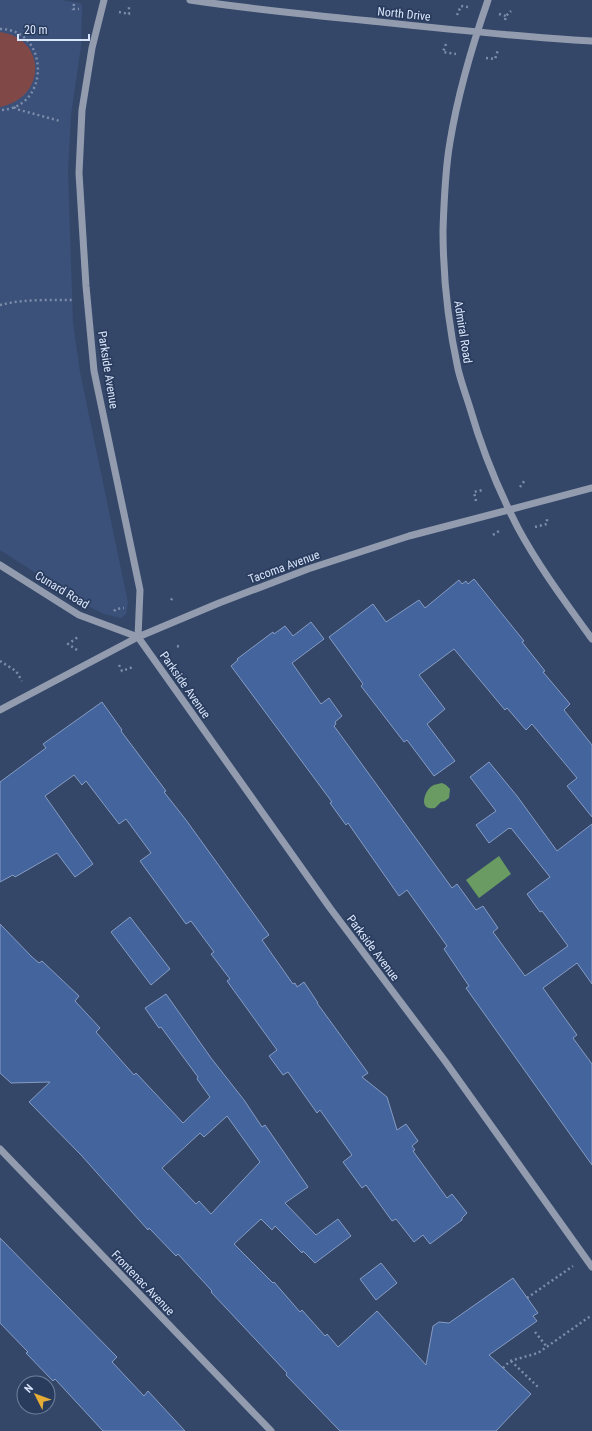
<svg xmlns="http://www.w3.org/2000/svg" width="592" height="1431" font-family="'Roboto Condensed',sans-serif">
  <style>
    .built { fill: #3b517a }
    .green { fill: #804948 }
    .water { fill: #699b62 }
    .building { fill: #44649d; stroke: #869cc3; fill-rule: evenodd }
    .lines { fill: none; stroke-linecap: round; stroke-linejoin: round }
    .path { stroke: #7d8da9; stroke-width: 2.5; stroke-dasharray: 2 3; stroke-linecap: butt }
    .minor { stroke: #929cae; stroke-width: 7 }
    .labels { text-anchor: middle; stroke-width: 3.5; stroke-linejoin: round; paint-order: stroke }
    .street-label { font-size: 12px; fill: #d9e5fa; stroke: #2a3c5e }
  </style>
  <rect width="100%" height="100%" fill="#344769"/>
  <path class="built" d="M0,0H61L80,3L82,6L81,46L71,115L68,171L73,324L80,372L128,603L126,614L121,618L104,614L86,605L0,550Z"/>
  <path class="green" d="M0,32C46,38 48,97 0,107Z"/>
  <path class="water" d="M442,783L446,785L450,789L449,798L445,801L441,802L435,808C417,811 425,790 432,786C435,784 439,784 442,783Z
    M499,856L511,874L479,898L466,880Z"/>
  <path class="building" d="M474,579L524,641L522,642L545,671L543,672L570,704L564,710L592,745V817L567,786L577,778L532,724L526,730L507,708L505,710L454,649L419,675L445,709L427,724L455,761L434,776L407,740L404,742L361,686L363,684L329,637L373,604L386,622L419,600L425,608L459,580L462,584L466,581L468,584Z
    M311,622L324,639L292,663L321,704L329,698L342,716L335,722L336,724L334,726L452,888L457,884L476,910L483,906L498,928L493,932L525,976L568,946L542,911L540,912L527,894L550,877L511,828L510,829L509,828L489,843L476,825L496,811L470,777L489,762L517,796L557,851L592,824V984L577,963L543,988L577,1035L573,1038L592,1064V1165L466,988L469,986L444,949L447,946L407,890L399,896L348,823L346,825L330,803L332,802L231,666L238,660L237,659L273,632L274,634L285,626L293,636Z
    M102,702L122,730L121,731L166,791L164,792L186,820L269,935L262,940L293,984L295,983L297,987L304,982L318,1003H317L368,1073L362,1077L387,1097L397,1130L406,1124L418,1141L412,1146L415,1150L413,1151L447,1198L452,1194L467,1213L462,1218V1220L430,1244L423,1235L414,1242L396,1219L392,1221L366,1185L362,1188L343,1162L352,1155L320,1110L317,1113L288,1072L283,1075L269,1056L277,1050L227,981L230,979L211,954L214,952L191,921L186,924L140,861L151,853L126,819L119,824L86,781L82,785L74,775L45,796L93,864L75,877L57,853L15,877L13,875L0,882V782L46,748L43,744Z
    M130,917L170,969L151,985L111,932Z
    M0,924L32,957L39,963L42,961L79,996L75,1001L100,1028L96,1032L134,1075L136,1073L183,1123L210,1097L197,1079L198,1077L161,1027L159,1028L145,1008L166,994L211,1058L244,1100L262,1127L265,1125L308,1187L285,1203L316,1235L338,1219L351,1236L315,1263L303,1251L302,1253L275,1226L272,1230L261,1219L234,1244L273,1283L274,1282L300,1312L302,1310L325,1336L327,1334L338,1347L377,1311L426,1365L433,1326L439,1322L449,1323L513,1278L538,1313L533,1316L537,1321L489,1355L531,1394L496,1431H340L286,1375L287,1373L211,1292L212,1291L178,1254L176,1256L149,1228L148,1230L81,1155L29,1102L50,1082L11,1083L0,1073ZM227,1116L260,1162L211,1214L199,1201L196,1204L162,1168L200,1133L204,1137Z
    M0,1238L117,1357L112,1362L144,1396L148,1391L185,1431H103L55,1379L53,1381L26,1353L28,1352L0,1323Z
    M381,1263L397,1283L376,1300L360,1279Z"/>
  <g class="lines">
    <path class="path" d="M74,4L73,9H79
      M119,12L129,14V7
      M499,14L506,16
      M457,15L461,6L468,7
      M505,20L506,16L511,11
      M0,29C50,29 51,109 0,110
      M446,44L443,52L456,54
      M486,58L495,59L498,50
      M14,107L16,109L60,121
      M0,305C23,299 49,300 73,300
      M520,487L525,480
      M476,501L474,492L483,490
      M535,527L547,524V517
      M493,535L499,531
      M171,600L174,596
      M114,611L116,609L124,608
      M177,646L181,647
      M77,650L68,644L78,637
      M0,661L16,671L22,681
      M119,665L122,671L133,667
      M527,1298L573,1266
      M535,1332L547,1347
      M511,1361L538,1387
      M503,1368L510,1361L538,1353L592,1315"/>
    <path class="minor" d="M104,0L92,48L82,110L79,173L86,286L94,371L140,590L138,637L330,908L445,1061L592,1267
      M190,0C250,9 310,15 371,21C445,29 518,37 592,41
      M488,0C472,46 458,93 450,142C445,170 444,201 443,230C443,277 448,323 458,369C461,382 466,395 470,408C482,450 498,489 518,528C539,567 566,603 592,639
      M0,565L79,615L138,637
      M0,710L138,637L219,603L308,569L409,536L592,488
      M0,1149L271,1431"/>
  </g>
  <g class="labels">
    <g class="street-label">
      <text transform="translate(404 14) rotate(6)" y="4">North Drive</text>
      <text transform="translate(463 332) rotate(81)" y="4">Admiral Road</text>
      <text transform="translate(108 370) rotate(81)" y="4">Parkside Avenue</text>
      <text transform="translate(284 567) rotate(-20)" y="4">Tacoma Avenue</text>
      <text transform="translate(62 590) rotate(31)" y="4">Cunard Road</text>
      <text transform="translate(185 685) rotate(55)" y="4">Parkside Avenue</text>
      <text transform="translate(373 948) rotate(53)" y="4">Parkside Avenue</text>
      <text transform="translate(143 1283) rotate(46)" y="4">Frontenac Avenue</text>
    </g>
  </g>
  <g transform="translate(36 1395) rotate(312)"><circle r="19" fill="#2a3c5e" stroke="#70809c"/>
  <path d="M0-3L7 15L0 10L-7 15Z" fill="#e5ad36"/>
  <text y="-6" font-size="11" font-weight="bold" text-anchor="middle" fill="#d9e5fa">N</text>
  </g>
  <path d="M18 34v6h71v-6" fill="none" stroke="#d9e5fa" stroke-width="2"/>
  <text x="24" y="34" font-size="12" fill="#d9e5fa" stroke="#2a3c5e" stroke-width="3" paint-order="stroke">20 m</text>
</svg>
